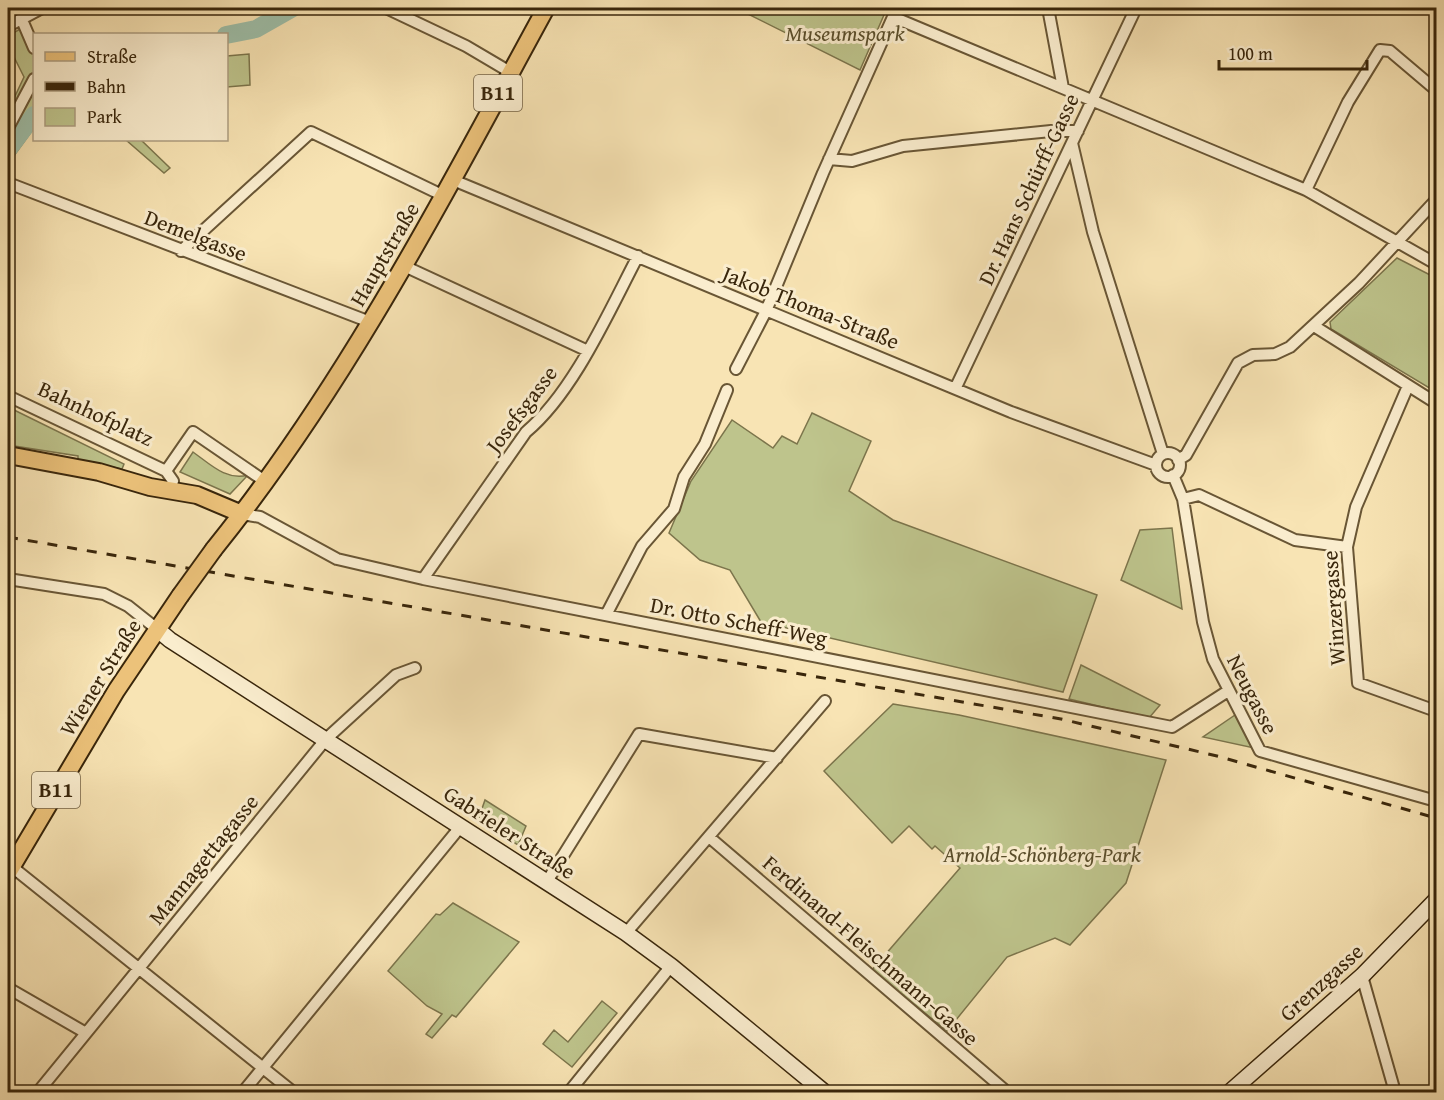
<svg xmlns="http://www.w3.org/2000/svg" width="1444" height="1100" font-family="'Gentium Book Plus',serif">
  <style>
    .green { fill: #bec48c; stroke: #7c754c; stroke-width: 1.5 }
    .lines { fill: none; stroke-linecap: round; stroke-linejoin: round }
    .river { stroke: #9ebfa9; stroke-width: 18 }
    .street-casing { stroke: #695635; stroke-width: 14 }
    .secondary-casing { stroke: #39260b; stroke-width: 18 }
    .primary-casing { stroke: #39260b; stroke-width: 20 }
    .street { stroke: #faedce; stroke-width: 10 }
    .secondary { stroke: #faedce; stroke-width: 15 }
    .primary { stroke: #ecc27a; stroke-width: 16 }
    .rail { stroke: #39260b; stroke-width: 3; stroke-dasharray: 10 10; stroke-linecap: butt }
    .primary-bridge-casing { stroke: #39260b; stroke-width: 20; stroke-linecap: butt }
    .primary-bridge { stroke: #ecc27a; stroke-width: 16 }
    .labels { text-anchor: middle; stroke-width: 6; stroke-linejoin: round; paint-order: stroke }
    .shield { fill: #faedce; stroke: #736246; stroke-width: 1.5 }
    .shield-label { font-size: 21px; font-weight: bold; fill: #39260b }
    .park-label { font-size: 22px; font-style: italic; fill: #5a4e2b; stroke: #faedce }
    .street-label { font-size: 22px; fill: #39260b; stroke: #faedce }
  </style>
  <rect width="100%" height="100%" fill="#f8e4b4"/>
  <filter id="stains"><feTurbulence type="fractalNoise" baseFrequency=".00333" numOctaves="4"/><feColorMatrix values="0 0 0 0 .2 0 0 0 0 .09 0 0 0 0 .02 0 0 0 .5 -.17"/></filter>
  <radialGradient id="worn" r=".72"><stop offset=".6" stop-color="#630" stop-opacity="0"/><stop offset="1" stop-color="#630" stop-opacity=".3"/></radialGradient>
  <path class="green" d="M736,8H887L860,70Z
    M27,25L34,37V128L8,164V111L24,77L8,45V36Z
    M249,54L250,85L227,87V56Z
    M126,140H141L170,168L164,173Z
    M1397,258L1436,278V392L1331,329L1330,322Z
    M8,407L124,464L122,469L78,460V456L8,445Z
    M812,413L871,441L849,491L893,520L1097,595L1063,692L761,622L730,570L700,560L669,533L691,481L732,420L773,448L782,436L797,444Z
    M193,452C210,464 226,481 248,475L230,494L180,472Z
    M1172,528L1182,609L1121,580L1140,530Z
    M1081,665L1160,705L1149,718L1069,699Z
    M893,704L959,715L1166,760L1126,883L1070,945L1055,938L1007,957L947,1031L872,970L960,868L935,846L932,849L909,826L892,843L824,771Z
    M1235,715L1254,748L1203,737Z
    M485,800L526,826L518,845L478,820Z
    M453,903L519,942L456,1017L452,1015L432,1038L426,1034L442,1014L427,1006L388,971L436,914L440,915Z
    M602,1001L617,1013L572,1067L543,1044L554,1030L568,1042Z"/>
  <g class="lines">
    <path class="river" d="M226,35L256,29L293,8
      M8,150L34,115"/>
    <defs>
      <path id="street" d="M386,8L466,46L510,72
        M1048,8L1063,88
        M893,17L1306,190L1436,264
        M22,20L34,48
        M8,26L42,8
        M8,128L34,79
        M1072,143L1093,232L1163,454
        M829,159L852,161L903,146L1051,131H1078
        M453,180L1011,412L1156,465
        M8,183L370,322
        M1306,190L1348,102L1380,50L1390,51L1436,90
        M181,251L311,132L444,196
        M402,265L588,351
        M1314,326L1436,403
        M736,369L766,311L823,173L897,8
        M1408,386L1356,507L1347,547L1358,683L1436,711
        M956,387L1136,8
        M8,396L166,471L173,481L170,489
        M1156 465a12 12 0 1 1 24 0a12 12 0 1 1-24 0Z
        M1178,460L1186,455L1238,363L1253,355L1275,354L1290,347L1359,283L1436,200
        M166,471L193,432L266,482
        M1173,475L1183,499L1203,622L1213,659L1260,751L1436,801
        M1183,499L1199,495L1295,540L1347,547
        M242,514L260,517L337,559L423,579L1172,727L1228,691
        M8,579L104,594L128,606L157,629
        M423,579L526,432C574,392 609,311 638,256
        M606,615L642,546L674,509L684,477L705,444L727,390
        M709,837L1007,1092
        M11,866L293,1092
        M546,883L639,734L777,758
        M626,933L825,701
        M1362,976L1395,1092
        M8,988L86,1033
        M38,1092L326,739L396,675L415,668
        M243,1092L461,826
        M569,1092L671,966"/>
      <path id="secondary" d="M157,629L170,640L626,933L671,966L824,1092
        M1230,1092L1362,976L1436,900"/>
      <path id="primary" d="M8,455L99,472L150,487L197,495L242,514
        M214,549C347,384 445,193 546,8
        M8,873L116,691L180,596"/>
    </defs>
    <use href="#street" class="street-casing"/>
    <use href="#secondary" class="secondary-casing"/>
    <use href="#primary" class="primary-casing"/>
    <use href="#street" class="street"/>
    <use href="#secondary" class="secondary"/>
    <use href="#primary" class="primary"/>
    <path class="rail" d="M8,537L1061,719L1217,756L1436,818"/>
    <defs>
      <path id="primary-bridge" d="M180,596L214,549"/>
    </defs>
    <use href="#primary-bridge" class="primary-bridge-casing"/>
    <use href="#primary-bridge" class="primary-bridge"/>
  </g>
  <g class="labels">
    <g class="shield">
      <rect x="474" y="75" width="48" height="36" rx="4.5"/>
      <rect x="32" y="772" width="48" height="36" rx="4.5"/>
    </g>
    <g class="shield-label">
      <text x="498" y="100">B11</text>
      <text x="56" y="797">B11</text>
    </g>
    <g class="park-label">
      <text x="845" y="41">Museumspark</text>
      <text x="1042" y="862">Arnold-Schönberg-Park</text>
    </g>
    <g class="street-label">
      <text transform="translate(1028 189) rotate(-65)" y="8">Dr. Hans Schürff-Gasse</text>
      <text transform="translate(196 235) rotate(21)" y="8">Demelgasse</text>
      <text transform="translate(384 254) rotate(-60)" y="8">Hauptstraße</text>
      <text transform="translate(811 307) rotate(22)" y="8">Jakob Thoma-Straße</text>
      <text transform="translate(521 409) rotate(-53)" y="8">Josefsgasse</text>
      <text transform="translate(96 413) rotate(25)" y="8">Bahnhofplatz</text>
      <text transform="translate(1333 608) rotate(-94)" y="8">Winzergasse</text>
      <text transform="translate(739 621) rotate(11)" y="8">Dr. Otto Scheff-Weg</text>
      <text transform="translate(100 677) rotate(-58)" y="8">Wiener Straße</text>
      <text transform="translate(1253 694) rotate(63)" y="8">Neugasse</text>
      <text transform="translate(510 832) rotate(33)" y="8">Gabrieler Straße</text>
      <text transform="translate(203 859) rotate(-51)" y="8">Mannagettagasse</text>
      <text transform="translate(871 950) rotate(41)" y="8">Ferdinand-Fleischmann-Gasse</text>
      <text transform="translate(1321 982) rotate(-42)" y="8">Grenzgasse</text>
    </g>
  </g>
  <rect width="1444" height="1100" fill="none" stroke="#f8e4b4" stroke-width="30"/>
  <rect x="9" y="9" width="1426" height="1082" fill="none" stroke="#39260b" stroke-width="3"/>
  <rect x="15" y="15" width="1414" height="1070" fill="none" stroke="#39260b" stroke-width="1.5"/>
  <rect x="33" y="33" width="195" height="108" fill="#faedce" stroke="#ad9d80" stroke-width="1.5"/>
  <rect x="45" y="52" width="30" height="9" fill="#ecc27a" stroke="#ad9d80" stroke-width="1.5"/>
  <text x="87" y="63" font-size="18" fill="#39260b">Straße</text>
  <rect x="45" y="82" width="30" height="9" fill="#39260b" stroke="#ad9d80" stroke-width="1.5"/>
  <text x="87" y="93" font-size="18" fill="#39260b">Bahn</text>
  <rect x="45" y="108" width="30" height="18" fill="#bec48c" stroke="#ad9d80" stroke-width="1.5"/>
  <text x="87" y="123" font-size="18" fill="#39260b">Park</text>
  <path d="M1219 60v9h148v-9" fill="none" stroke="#39260b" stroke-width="3"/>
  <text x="1228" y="60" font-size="18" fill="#39260b" stroke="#faedce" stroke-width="4.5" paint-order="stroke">100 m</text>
  <rect width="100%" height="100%" filter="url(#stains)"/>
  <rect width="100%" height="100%" fill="url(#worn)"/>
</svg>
